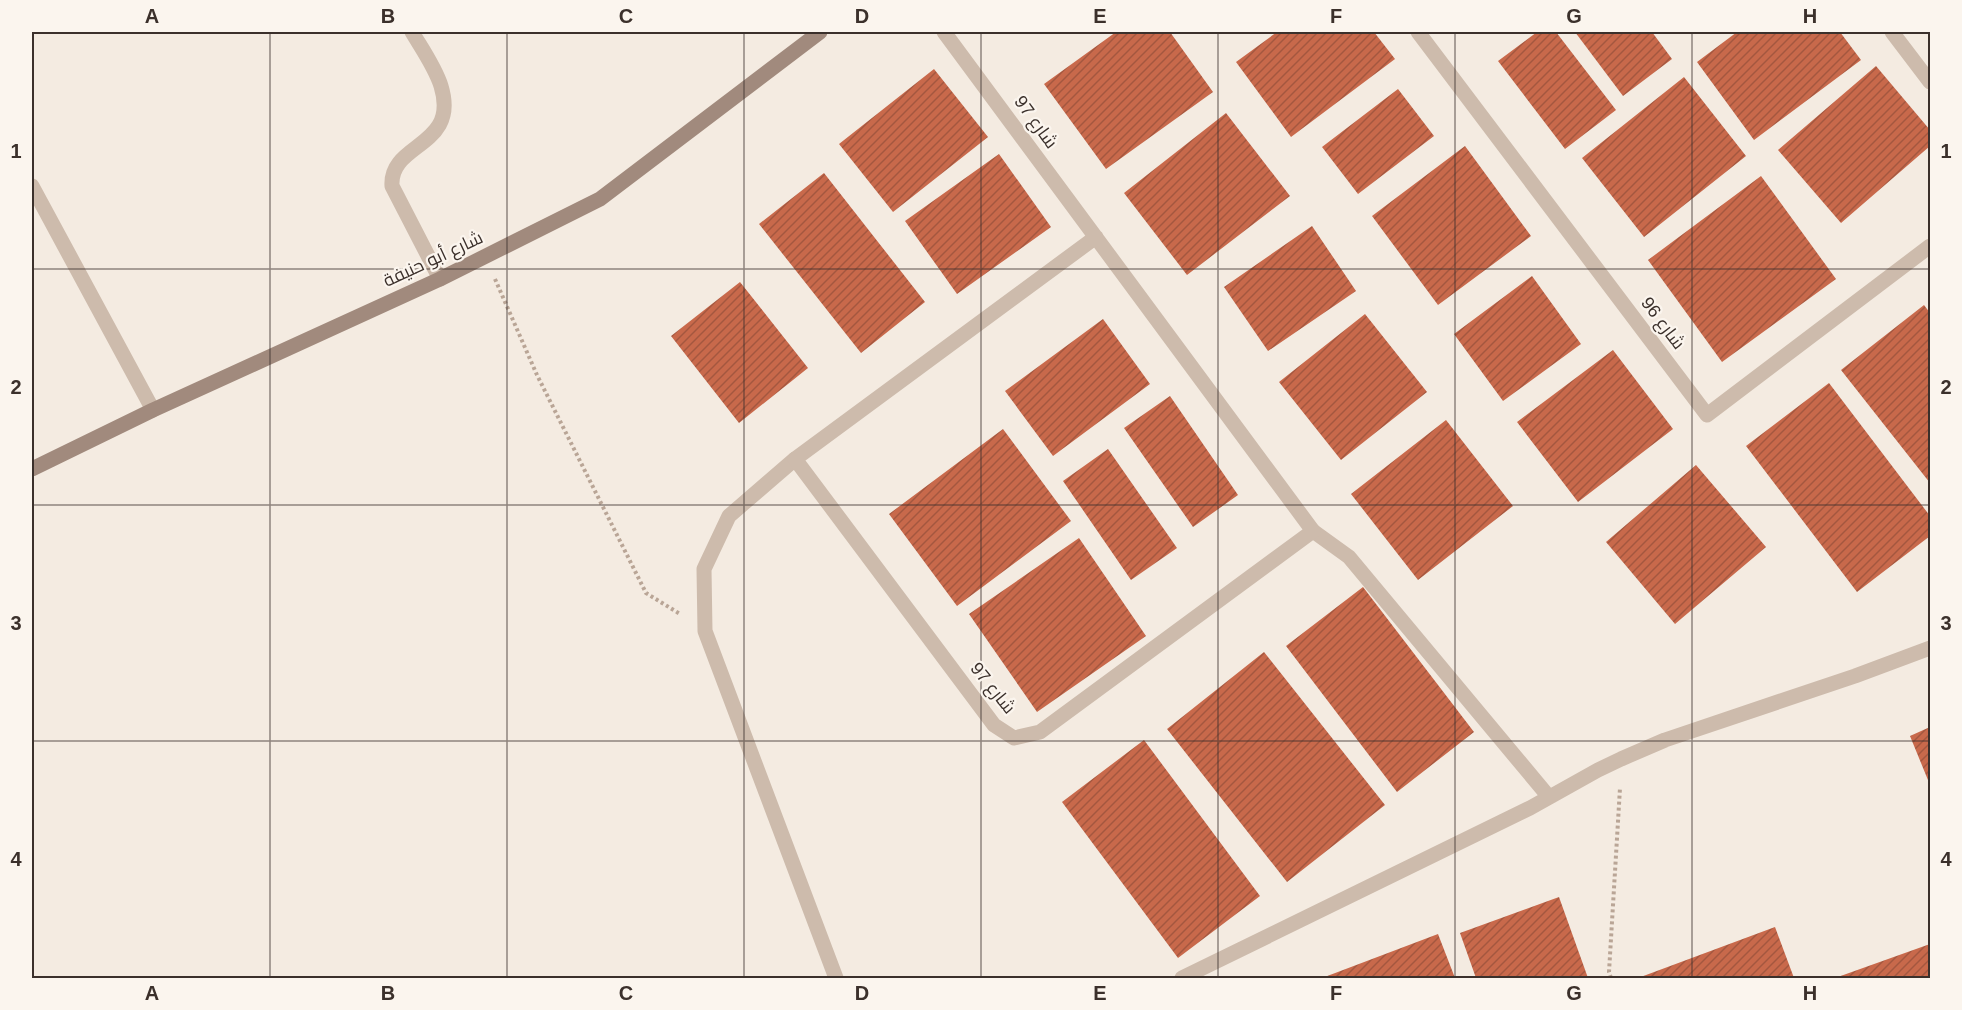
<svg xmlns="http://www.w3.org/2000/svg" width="1962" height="1010" font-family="Arial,Cairo,sans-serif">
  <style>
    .building { fill: url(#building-hatch) }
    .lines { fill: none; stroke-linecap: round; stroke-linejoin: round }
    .path { stroke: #b9a596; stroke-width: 4; stroke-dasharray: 3 3; stroke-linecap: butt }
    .lane { stroke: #cdbbac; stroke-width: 15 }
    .street { stroke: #cdbbac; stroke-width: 15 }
    .secondary { stroke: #a18a7d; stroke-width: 15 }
    .grid { fill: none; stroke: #3b302b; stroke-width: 1.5; stroke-opacity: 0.55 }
    .labels { text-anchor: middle; stroke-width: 4.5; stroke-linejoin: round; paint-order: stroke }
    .street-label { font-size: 18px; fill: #3b302b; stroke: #fbf5ee }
    .neatline { fill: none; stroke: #3b302b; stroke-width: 2 }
    .grid-label { font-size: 20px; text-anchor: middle; font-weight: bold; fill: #3b302b }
  </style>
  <defs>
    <pattern id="building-hatch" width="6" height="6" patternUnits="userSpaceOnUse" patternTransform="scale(1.5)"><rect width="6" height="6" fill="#c8694b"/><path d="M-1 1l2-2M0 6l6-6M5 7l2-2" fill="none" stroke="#a4573f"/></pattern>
  </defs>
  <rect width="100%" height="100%" fill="#f4ebe1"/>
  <path class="building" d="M1116,32H1170L1213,92L1106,169L1044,84Z
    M1277,32H1374L1395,59L1291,137L1236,62Z
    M1537,32H1556L1616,110L1565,149L1498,61Z
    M1575,32H1652L1672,59L1623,96Z
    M1737,32H1840L1861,60L1754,140L1697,62Z
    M1876,66L1930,130V146L1841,223L1778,150Z
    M934,69L988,137L893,212L839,144Z
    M1684,77L1746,156L1644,237L1582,158Z
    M1398,89L1434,136L1358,194L1322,147Z
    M1226,113L1290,196L1187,275L1124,193Z
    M1465,146L1531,236L1438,305L1372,216Z
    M999,154L1051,227L957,294L905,221Z
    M824,173L925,302L861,353L759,224Z
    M1761,176L1836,279L1722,362L1648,260Z
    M1312,226L1356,291L1268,351L1224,287Z
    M1532,276L1581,344L1503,401L1454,334Z
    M740,282L808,368L739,423L671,336Z
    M1924,305L1930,313V483L1841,370Z
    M1365,314L1427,392L1341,460L1279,382Z
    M1103,319L1150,384L1053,456L1005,391Z
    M1613,350L1673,429L1578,502L1517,422Z
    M1829,383L1930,516V536L1857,592L1746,446Z
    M1170,396L1238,495L1193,527L1124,428Z
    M1446,420L1513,506L1418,580L1351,494Z
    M1003,429L1071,521L957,606L889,514Z
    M1108,449L1177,548L1131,580L1063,481Z
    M1696,465L1766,547L1675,624L1606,542Z
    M1079,538L1146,636L1037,712L969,614Z
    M1363,587L1474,732L1397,792L1286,646Z
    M1264,652L1385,805L1287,882L1167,729Z
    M1930,727V785L1910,736Z
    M1144,740L1260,896L1178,958L1062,802Z
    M1559,897L1588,978H1476L1460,933Z
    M1775,927L1794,978H1638Z
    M1438,934L1455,978H1322Z
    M1930,944V978H1835Z"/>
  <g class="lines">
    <path class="path" d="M495,279L537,375L646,593L680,614
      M1611,978L1609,972L1620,788"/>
    <path class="lane" d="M412,32C422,49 435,67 441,86C460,148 389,142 392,186L440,279
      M32,186L153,410
      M795,459L729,516L704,569L705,631L836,978
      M1313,531L1349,557L1549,797
      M1182,978L1530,808L1598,770L1621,759L1665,740L1855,676L1930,648"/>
    <path class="street" d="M944,32L1313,531L1040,732L1014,738L994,725L795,459L1096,237
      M1418,32L1707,415L1930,246
      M1892,32L1930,82"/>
    <path class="secondary" d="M32,469L153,410L440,279L600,199L820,32"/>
  </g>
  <path class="grid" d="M270,32V978M507,32V978M744,32V978M981,32V978M1218,32V978M1455,32V978M1692,32V978M32,269H1930M32,505H1930M32,741H1930"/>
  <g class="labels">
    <g class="street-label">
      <text transform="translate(1036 122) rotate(54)" y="6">شارع 97</text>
      <text transform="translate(433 259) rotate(-25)" y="6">شارع أبو حنيفة</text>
      <text transform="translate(1663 323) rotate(53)" y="6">شارع 96</text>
      <text transform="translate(993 688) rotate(51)" y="6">شارع 97</text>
    </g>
  </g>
  <rect width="1962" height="1010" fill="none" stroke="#fbf5ee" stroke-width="66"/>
  <rect x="33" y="33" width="1896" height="944" class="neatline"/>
  <g class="grid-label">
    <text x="152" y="23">A</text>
    <text x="388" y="23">B</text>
    <text x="626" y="23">C</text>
    <text x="862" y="23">D</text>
    <text x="1100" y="23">E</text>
    <text x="1336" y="23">F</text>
    <text x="1574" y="23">G</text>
    <text x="1810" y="23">H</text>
    <text x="16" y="158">1</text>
    <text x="1946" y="158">1</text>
    <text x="16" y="394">2</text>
    <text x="1946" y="394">2</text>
    <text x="16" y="630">3</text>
    <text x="1946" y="630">3</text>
    <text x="16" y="866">4</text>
    <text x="1946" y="866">4</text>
    <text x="152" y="1000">A</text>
    <text x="388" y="1000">B</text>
    <text x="626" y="1000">C</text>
    <text x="862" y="1000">D</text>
    <text x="1100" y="1000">E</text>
    <text x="1336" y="1000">F</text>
    <text x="1574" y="1000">G</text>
    <text x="1810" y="1000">H</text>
  </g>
</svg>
